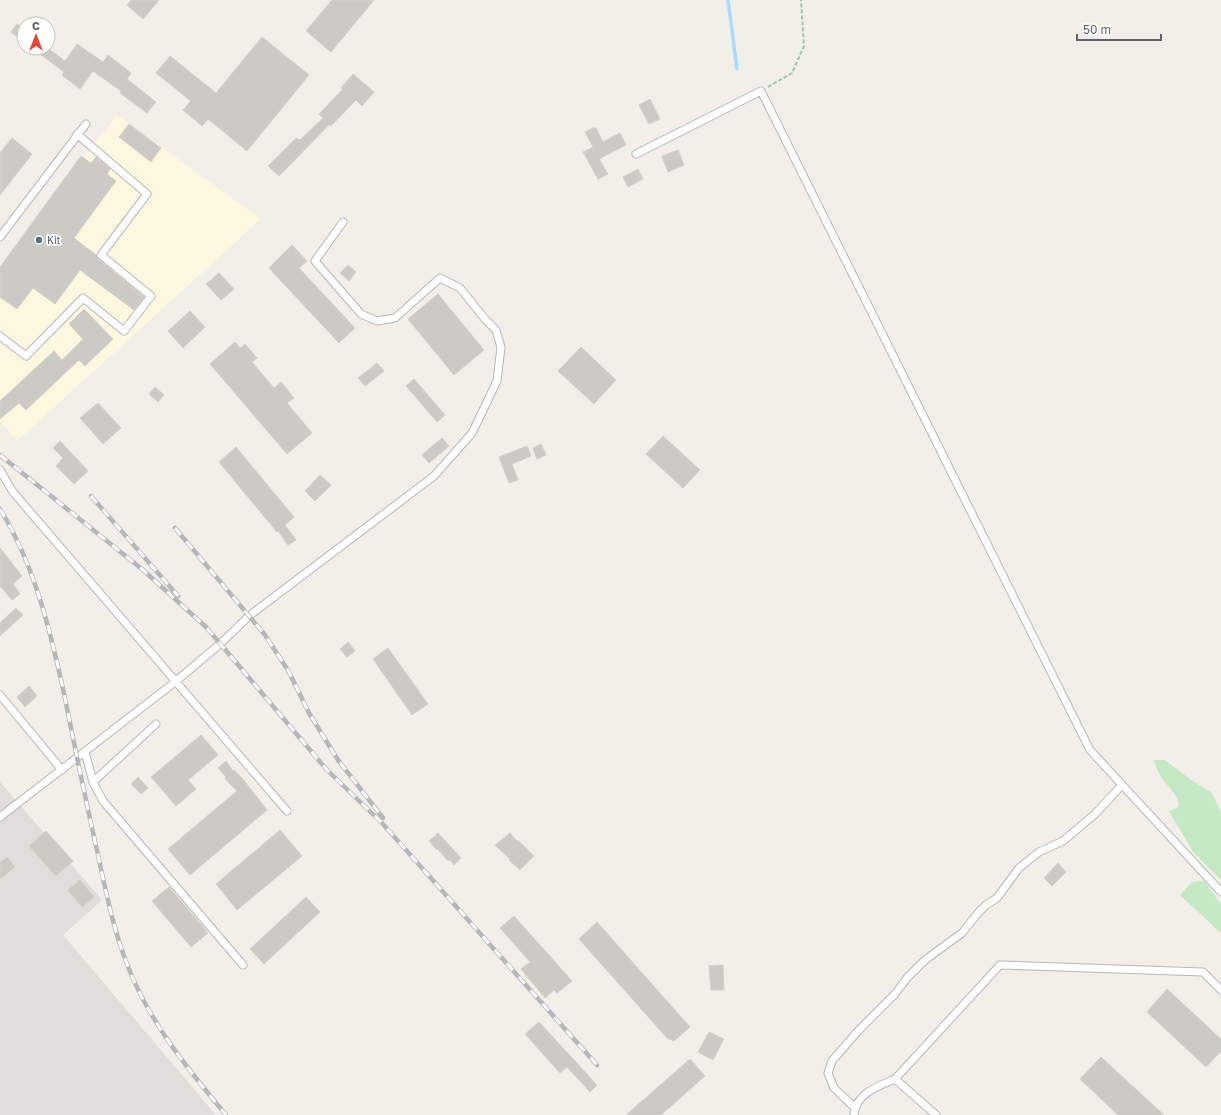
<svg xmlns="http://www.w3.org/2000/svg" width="1221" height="1115" font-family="'Golos Text',sans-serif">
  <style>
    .commercial { fill: #fef7e0 }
    .industrial { fill: #e0deda }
    .green { fill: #c5e8c5 }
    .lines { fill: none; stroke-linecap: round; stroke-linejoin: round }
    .stream { stroke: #aadaff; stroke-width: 3.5 }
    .building { fill: #cccac5; stroke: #d6d1c6 }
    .service-casing { stroke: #b5b8bc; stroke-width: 9 }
    .path { stroke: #9cc7a9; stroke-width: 2; stroke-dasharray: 4 2; stroke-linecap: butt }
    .service { stroke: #fff; stroke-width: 7 }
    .rail-casing { stroke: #b6b7b8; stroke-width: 4.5 }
    .rail { stroke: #fff; stroke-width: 3; stroke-dasharray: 9; stroke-linecap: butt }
    .service-dot { fill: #5c6f8a; stroke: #fff; stroke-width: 1.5 }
    .labels { text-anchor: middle; stroke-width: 3.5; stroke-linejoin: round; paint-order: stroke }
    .service-label { font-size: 10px; fill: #4e5e75; stroke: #fff; text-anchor: start }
  </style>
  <rect width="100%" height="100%" fill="#f1efe8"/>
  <path class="commercial" d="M117,115L261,219L17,441L0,421V267Z"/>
  <path class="industrial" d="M0,782L102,900L63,935L216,1115H0Z"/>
  <path class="green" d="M1154,760H1165L1191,780L1212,793L1221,813V880L1194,853L1169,811L1179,807C1179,793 1166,786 1160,775C1157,771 1156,765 1154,760Z
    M1204,881L1221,904V933L1180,895L1192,882Z"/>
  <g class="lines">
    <path class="stream" d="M728,0L737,69"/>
  </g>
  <path class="building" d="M131,0H159L143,19L127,5Z
    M332,0H374L331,52L306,31Z
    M17,24L24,29V42L11,32Z
    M262,37L309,75L247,151L208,119L202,126L183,110L191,101L156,73L170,56L216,93Z
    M77,44L103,62L108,55L131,73L127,79L156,102L147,113L120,93L121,91L93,71L80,89L62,75L64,72L32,48H48L65,61Z
    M353,74L374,92L362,106L356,100L331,126L330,124L279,176L268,166L296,138L300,140L323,118L319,114L343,89L341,88Z
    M650,99L660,119L649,124L639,105Z
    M129,124L161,148L151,162L119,137Z
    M593,128H596L603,142L620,133L626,145L599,159L608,174L598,179L583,152L593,147L585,132Z
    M12,138L32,154L0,195V153Z
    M678,150L684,165L668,172L662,156Z
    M81,156L91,163L96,157L110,169L107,174L116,181L74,238L96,255L98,259L144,297L134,310L80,270L55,304L33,288L17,309L0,297V267Z
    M638,169L643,179L628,187L623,177Z
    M292,245L307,261L299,268L355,328L339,343L269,268Z
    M348,265L356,272L349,281L340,273Z
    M219,273L234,289L221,300L206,284Z
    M438,294L484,350L454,375L408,319Z
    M84,309L113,339L85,366L79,360L26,410L19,403L0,419V401L54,351L62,360L83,339L69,324Z
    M190,311L205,327L183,348L168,331Z
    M235,342L240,348L245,344L257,358L252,362L274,388L281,382L294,398L287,403L312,433L287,454L210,364Z
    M581,347L616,380L594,404L558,371Z
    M377,363L384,371L365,386L358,378Z
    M414,379L445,415L437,422L406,386Z
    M155,387L164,395L158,402L149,394Z
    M98,403L121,428L103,444L80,418Z
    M663,436L700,470L683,488L646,454Z
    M442,438L449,446L429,463L422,455Z
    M60,441L88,471L74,484L56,466L63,458L53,448Z
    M541,444L546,455L537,459L533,448Z
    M527,446L531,456L512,464L518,480L509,483L499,457Z
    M236,447L294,517L285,525L296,540L288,545L278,531L277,532L219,462Z
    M320,475L331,485L315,501L305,491Z
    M0,548L22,576L13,584L20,594L12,600L0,586Z
    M16,608L23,615L0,636V623Z
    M348,642L355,651L347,657L340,649Z
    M388,648L428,704L412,715L373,659Z
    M29,686L37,696L25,707L17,697Z
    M201,735L218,755L188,780L196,789L176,806L151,777Z
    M226,761L233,771L234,770L242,778L267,810L190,875L168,849L237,791L225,779L226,777L218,768Z
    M138,777L148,788L141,794L131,784Z
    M280,830L302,856L237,910L216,884Z
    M46,831L73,861L56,876L29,846Z
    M438,833L461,858L454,865L450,860L448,861L438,849L437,850L429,841Z
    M510,833L517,841L518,840L534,856L520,870L509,860L510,859L495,845Z
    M7,857L15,867L0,879V863Z
    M1058,863L1066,872L1052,886L1044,878Z
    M80,880L94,897L82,907L68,890Z
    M169,887L208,933L191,947L152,901Z
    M306,897L320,912L264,964L250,949Z
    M514,916L572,981L557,993L554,990L545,998L521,969L530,962L500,928Z
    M597,922L690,1027L674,1041L667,1038L579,939Z
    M723,965L724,990H711L709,966Z
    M1167,989L1221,1039V1051L1206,1067L1147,1012Z
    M539,1022L597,1085L590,1092L567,1067L560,1073L525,1034Z
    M709,1032L724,1039L713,1060L698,1052Z
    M1101,1057L1164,1115H1118L1080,1079Z
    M690,1059L705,1076L661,1115H626Z"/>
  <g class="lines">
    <defs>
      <path id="service" d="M636,154L761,91L1090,750L1221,892
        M0,237L86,124
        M0,336L26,356L83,298L124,331L151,296L101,255L147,194L77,134
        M0,470L13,492L287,811
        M0,695L62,770
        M85,752L93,782L103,801L243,965
        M93,782L156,724
        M0,817L175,682L220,644L249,616L434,476L472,433L497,381L501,347L496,330L485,319L460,288L440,278L395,318L377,321L361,314L315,261L343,222
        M854,1107L834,1088L828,1073L832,1061L858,1031L895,994L907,978L925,960L962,933L978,913L986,905L997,898L1019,868L1039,852L1063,841L1095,814L1122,785
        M854,1115C855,1094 878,1086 895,1079
        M936,1115L895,1079L1000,965L1203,972L1221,990"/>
    </defs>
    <use href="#service" class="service-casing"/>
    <path class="path" d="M768,87L792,73L804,46L801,0"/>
    <use href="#service" class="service"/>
    <defs>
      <path id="rail" d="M0,455L143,570L206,627L327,770L382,823L597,1065
        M91,496L178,596
        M0,509C35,566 51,633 65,698C75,748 85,797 96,846C105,886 112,926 127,964C149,1022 187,1068 226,1115
        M175,528L265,635L289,672L309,713L338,760L383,818"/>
    </defs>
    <use href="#rail" class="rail-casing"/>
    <use href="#rail" class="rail"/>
  </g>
  <circle class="service-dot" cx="39" cy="240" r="4"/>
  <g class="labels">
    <g class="service-label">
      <text x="47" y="244">Kit</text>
    </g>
  </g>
  <g transform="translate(36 36)"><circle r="19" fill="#ffffff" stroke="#bfc1c3"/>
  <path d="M0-3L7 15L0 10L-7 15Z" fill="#ea4335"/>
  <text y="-6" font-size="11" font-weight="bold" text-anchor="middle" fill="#5f6368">С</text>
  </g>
  <path d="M1077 34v6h84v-6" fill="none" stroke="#5f6368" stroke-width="2"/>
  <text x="1083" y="34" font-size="12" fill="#5f6368" stroke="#ffffff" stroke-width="3" paint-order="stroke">50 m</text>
</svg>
